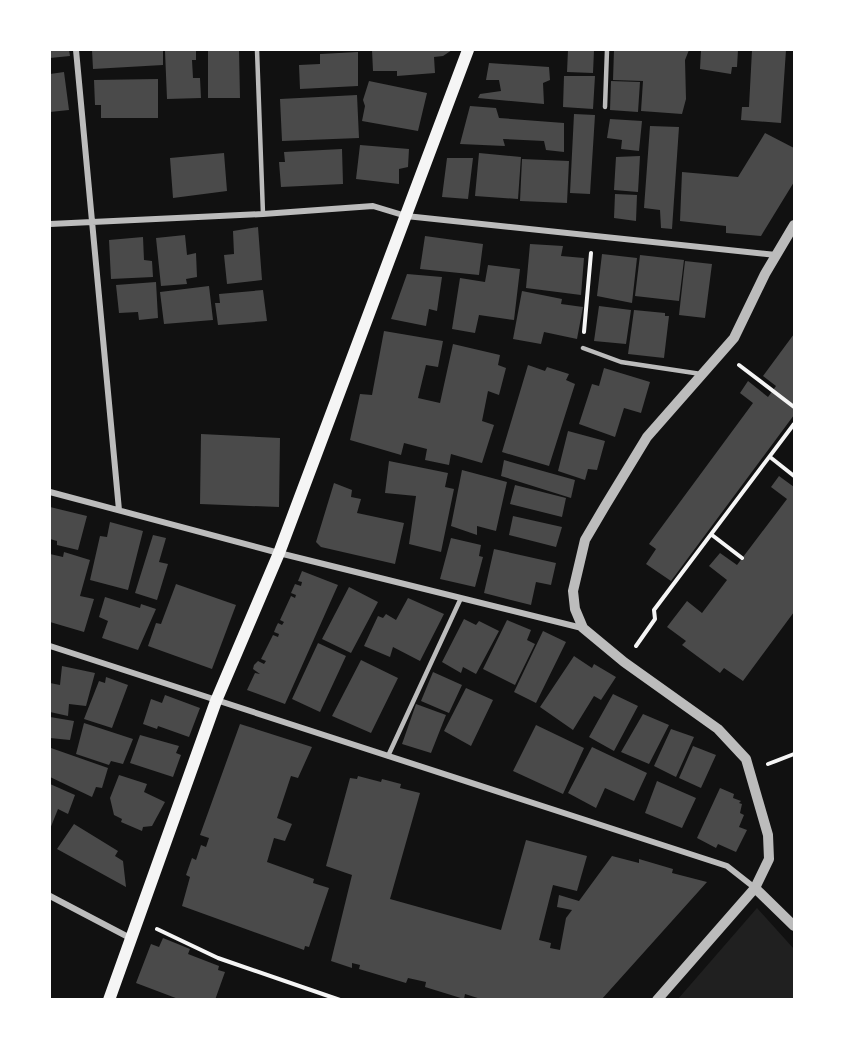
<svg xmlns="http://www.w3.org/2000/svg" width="844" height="1049" font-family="'Fira Sans Condensed',sans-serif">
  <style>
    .green { fill: #202020 }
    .building { fill: #4a4a4a }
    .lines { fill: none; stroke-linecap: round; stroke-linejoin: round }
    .path { stroke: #f5f5f5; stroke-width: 4 }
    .service { stroke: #bcbcbc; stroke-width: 4.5 }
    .minor { stroke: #bcbcbc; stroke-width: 6 }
    .tertiary { stroke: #bcbcbc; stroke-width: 10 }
    .secondary { stroke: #f5f5f5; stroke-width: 12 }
  </style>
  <rect width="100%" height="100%" fill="#111"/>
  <path class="green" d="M757,908L794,949V999H678Z"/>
  <path class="building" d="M50,50H69L70,56L50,58Z
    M92,50H163V65L93,69Z
    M171,50H196V60H192L193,78H200L201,98L167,99L165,51Z
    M208,50H239L240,98H208Z
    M372,50H452L443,56L434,57L435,73L397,76V71H373Z
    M568,50H594L593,73L567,72Z
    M614,50H689L685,60L686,99L682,114L641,111L643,81L613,80Z
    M701,50H738L737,67H732L731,74L700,69Z
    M752,50H786L781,123L741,120L742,107H749Z
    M358,52V86L300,89L299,65L320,64V54Z
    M489,63L549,67L550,80L543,83L544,104L478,98L480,94L501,91L499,80H486Z
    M64,72L69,110L50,112V74Z
    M564,76H595L593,109L563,107Z
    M158,79V118H101V105H95L94,80Z
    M369,81L427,93L418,131L362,121L365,106L363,100Z
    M611,81L640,82L638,112L610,110Z
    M357,95L359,138L282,141L280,99Z
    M470,106L496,108L499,118L564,123V152L546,150L544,141L503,139L505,146L460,144Z
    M574,114L595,115L590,194L570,193Z
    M610,119L642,121L639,151L621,149L622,140L607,138Z
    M650,126L679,127L672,229L661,228L660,210L644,208Z
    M765,133L794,148V182L761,236L726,233V226L680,221L682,172L738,177Z
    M360,145L409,149L408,167L399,169V184L356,179Z
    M342,149L343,184L281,187L279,162H285L284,152Z
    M224,153L227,191L173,198L170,158Z
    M479,153L521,157L518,199L475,196Z
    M640,156L638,192L614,190L616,157Z
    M447,158H473L468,199L442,197Z
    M522,159L569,161L567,203L520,201Z
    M615,194L637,195L636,221L614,218Z
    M258,227L262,280L227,284L224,255L234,254L233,231Z
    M185,235L187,255L196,253L197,277L186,279L187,284L161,286L156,238Z
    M425,236L483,244L479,275L420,269Z
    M143,237L144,260L152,261L153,277L111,279L109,240Z
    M530,244L563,246L561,256L584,258L581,295L526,288Z
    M602,254L637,258L632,303L597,296Z
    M640,255L684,260L679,301L635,296Z
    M685,261L712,264L705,318L679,315Z
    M488,265L520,269L514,320L479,315L475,333L452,329L460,278L485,282Z
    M407,274L442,277L437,311L429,309L426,326L391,319Z
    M156,282L158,318L139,320L138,312L119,313L116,285Z
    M209,286L213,320L164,324L160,292Z
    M263,290L267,321L218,325L215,303H220L219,294Z
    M522,291L562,299L561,304L583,307L577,339L544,332L541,344L513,339Z
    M599,306L631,310L626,344L594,341Z
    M634,310L665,313V316H669L664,358L628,354Z
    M384,331L443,341L438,367L426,365L418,398L440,403L453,344L500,355L498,365L506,368L499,395L488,391L482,421L494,425L482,463L451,454L449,465L425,460L427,449L404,443L401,455L350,440L360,394L372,395Z
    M794,334V415L671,581L646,564L656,549L649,544L753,403L740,393L748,381L768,397L776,386L763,376Z
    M528,365L545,371L547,367L569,374L566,380L575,384L549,466L502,452Z
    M604,368L650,382L641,413L624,408L615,437L579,424L592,384L599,386Z
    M568,431L605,441L597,470L588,469L585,480L558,471Z
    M201,434L280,438L279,507L200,504Z
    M504,460L575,480L571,498L501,476Z
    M389,461L448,473L445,487L454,489L441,552L409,544L416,496L385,493Z
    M462,470L507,482L496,531L477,526V535L451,526Z
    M779,476L794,487V612L743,681L724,668L720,673L682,645L686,641L667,627L687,601L702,613L727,580L709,566L720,553L737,565L787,499L771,487Z
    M334,483L352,490L351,497L361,499L357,513L404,523L395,564L321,547L316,542Z
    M515,485L566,498L562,517L510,504Z
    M50,507L87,516L78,550L57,545V541L50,539Z
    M513,516L562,527L556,547L509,535Z
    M110,522L143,531L128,590L90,580L100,536L107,537Z
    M153,535L166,538L159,562L168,564L157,600L135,593Z
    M451,538L481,545L479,556L483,557L475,587L440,579Z
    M494,549L556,563L551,585L536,582L531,605L484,593Z
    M64,552L90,560L80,596L94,599L84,632L50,622V554L63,557Z
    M302,571L338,585L285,704L247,690L255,673L260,674L253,669L254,665L258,661L264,664L266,661L261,659L273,635L278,637L279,634L274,632L276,627L278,623L282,625L284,622L280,620L291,596L295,598L296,595L291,593L295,584L301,586L302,582L298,581Z
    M176,584L236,605L212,669L148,646L156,623L161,624Z
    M349,587L378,602L351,653L322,639Z
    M105,597L140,608L141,604L156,609L138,650L102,638L108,621L99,617Z
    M408,598L444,614L420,661L393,647L390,657L364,646L378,616L383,618L386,614L396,620Z
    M464,619L476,625L479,621L499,631L476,674L463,667L461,673L442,662Z
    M507,620L531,630L527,640L535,644L515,685L483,669Z
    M543,631L566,642L536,703L514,692Z
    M318,643L346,656L320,712L292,699Z
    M574,656L592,668L594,664L616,677L601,700L594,696L573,730L540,707Z
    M361,660L398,678L371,733L332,716Z
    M62,666L95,673L86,706L69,704L68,716L50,712V683L60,685Z
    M433,672L462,685L449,713L421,701Z
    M106,677L128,685L112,728L84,719L99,681L105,683Z
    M466,688L493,700L471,746L444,731Z
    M613,694L638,706L614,751L589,737Z
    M165,695L200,708L189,737L158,726L157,729L143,724L151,699L162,703Z
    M416,704L446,715L431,753L402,744Z
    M643,714L669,725L649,764L621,752Z
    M50,717L74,721L70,740L50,738Z
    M84,723L133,739L123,764L111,761L109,765L76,754Z
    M240,724L312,747L298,778L291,776L277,818L292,824L285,841L274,838L267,862L314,879L313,883L329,888L309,947L305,946L304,950L182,906L190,877L186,875L192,858L196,860L201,845L206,847L209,838L200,835Z
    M536,725L584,748L563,794L513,771Z
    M671,729L694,737L676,777L654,766Z
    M140,735L179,746L176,753L181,755L173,777L130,763Z
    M693,746L716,755L701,788L679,778Z
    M592,747L647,773L634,801L605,788L596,808L568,793Z
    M51,748L108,768L102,788L96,787L92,797L50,777Z
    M119,775L147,784L144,792L165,802L152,826L143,827L142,831L121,822L122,819L114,815L110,798Z
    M358,776L381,782L382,779L401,784L400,788L420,793L390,899L501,930L526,840L587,856L577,891L553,885L539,940L551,943L550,948L560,950L566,918L572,910L557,907L559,895L579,901L612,856L639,863V859L673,869L672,873L707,882L601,1000H484L465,994L464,999L425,987L426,982L408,978L406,983L359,969L360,965L352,963V968L331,961L352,875L326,866L350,778L357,779Z
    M657,781L696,798L682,828L645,813Z
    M50,784L75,795L68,814L58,809L50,829Z
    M720,788L734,794L733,798L741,801L739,803L742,804L740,813L744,815L739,827L747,830L736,852L718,844L716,848L697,838Z
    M74,824L118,851L115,856L123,861L126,887L57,849Z
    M163,938L190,949L188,954L219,966L218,970L225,972L215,1000H181L136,983L151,944L159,947Z"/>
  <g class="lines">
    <path class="path" d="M584,332L591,253
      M739,365L794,407
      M770,457L794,476
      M712,535L742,558
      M636,646L655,619L654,610L794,424
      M768,764L794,754
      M157,929L218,958L340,1000"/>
    <path class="service" d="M257,50L263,214
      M605,107L607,50
      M583,348L621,362L701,374
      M388,756L461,598"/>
    <path class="minor" d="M76,50L119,510
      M50,224L263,214L373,206L406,216L776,255
      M50,492L279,553L582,628
      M50,646L727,866L755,888
      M50,896L132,939"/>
    <path class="tertiary" d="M755,888L794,926
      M657,1000L755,888L769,859L768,835L746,759L718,729L624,662L583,628L575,609L573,591L585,540L605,506L647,437L734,338L765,274L794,225"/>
    <path class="secondary" d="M109,1000L216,701L279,553L468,50"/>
  </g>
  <rect width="844" height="1049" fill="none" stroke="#ffffff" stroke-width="102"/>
</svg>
